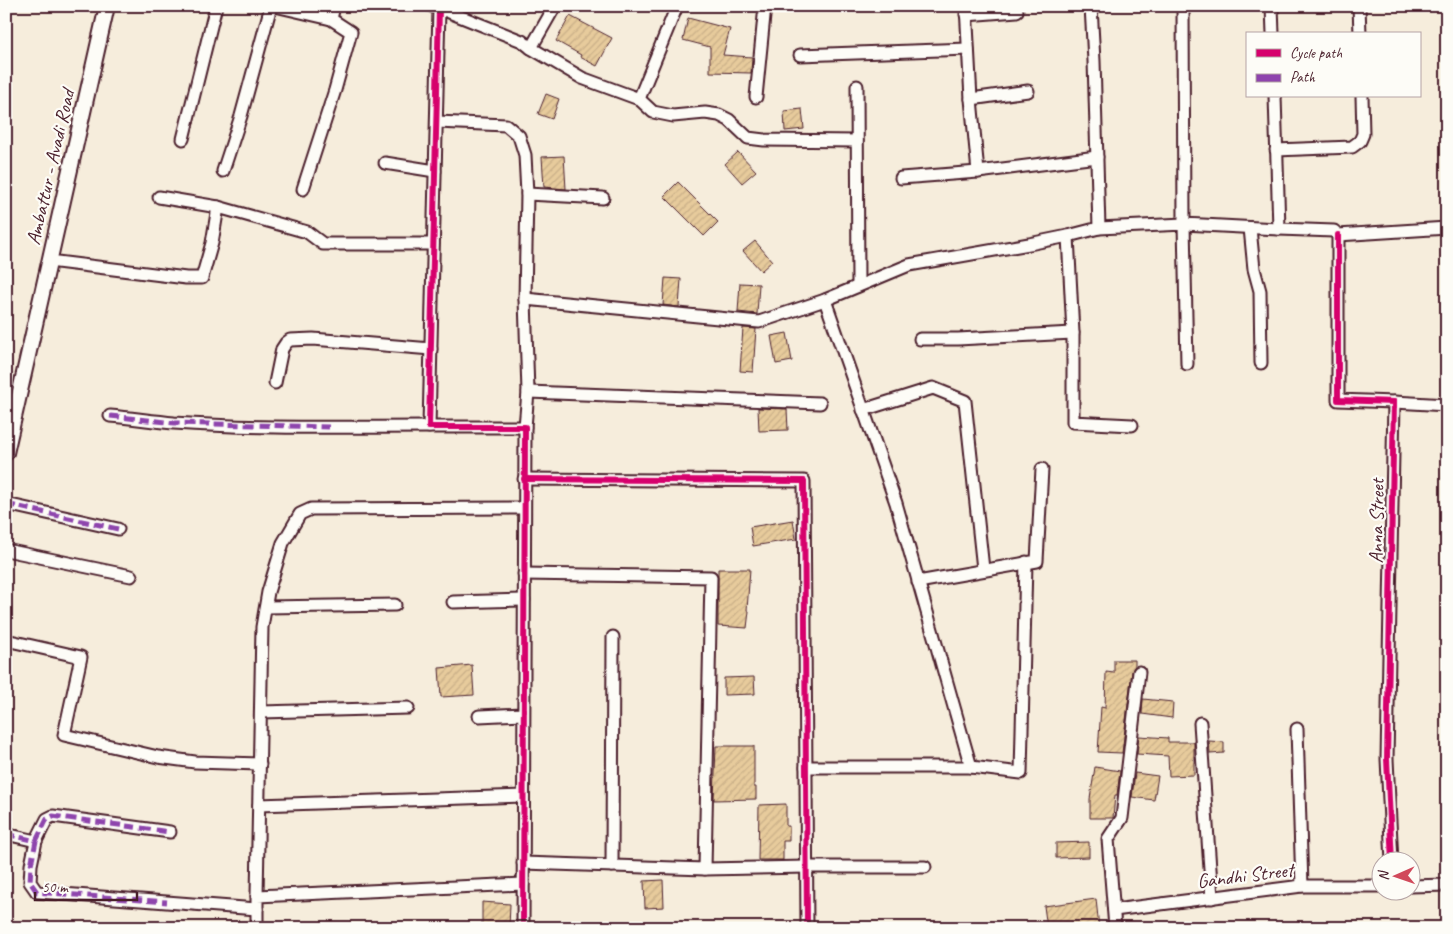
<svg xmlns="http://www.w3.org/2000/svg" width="1453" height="934" font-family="Caveat,sans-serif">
	<defs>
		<pattern id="building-hatch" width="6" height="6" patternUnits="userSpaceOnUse" patternTransform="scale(1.25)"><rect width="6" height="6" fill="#e7cb9c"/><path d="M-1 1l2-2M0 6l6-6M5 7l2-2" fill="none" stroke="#c8ae87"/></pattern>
	</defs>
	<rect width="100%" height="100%" fill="#f6eddc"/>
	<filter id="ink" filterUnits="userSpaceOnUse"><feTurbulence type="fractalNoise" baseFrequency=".02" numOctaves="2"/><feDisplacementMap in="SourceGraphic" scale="10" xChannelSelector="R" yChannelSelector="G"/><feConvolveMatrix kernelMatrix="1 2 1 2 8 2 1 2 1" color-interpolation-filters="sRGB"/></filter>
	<g filter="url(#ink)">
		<g fill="url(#building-hatch)" stroke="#4a1f2b">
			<path d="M 570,16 L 612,38 L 597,66 L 580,57 L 581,55 L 556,41 Z"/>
			<path d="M 688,18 L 730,29 L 723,55 L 752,57 L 751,73 L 710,72 L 710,47 L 683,40 Z"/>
			<path d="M 546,94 L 559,99 L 552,119 L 538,114 Z"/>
			<path d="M 802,109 L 804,129 L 785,131 L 784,111 Z"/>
			<path d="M 738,152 L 756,171 L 742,183 L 725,164 Z"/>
			<path d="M 564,156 L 566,189 L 544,187 L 542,157 Z"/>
			<path d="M 678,182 L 718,222 L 704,236 L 664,196 Z"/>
			<path d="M 755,241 L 772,261 L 761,271 L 743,251 Z"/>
			<path d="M 665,278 L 681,279 L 679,307 L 663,305 Z"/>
			<path d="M 740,283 L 759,284 L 757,314 L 738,312 Z"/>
			<path d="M 743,328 L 756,329 L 753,372 L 740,371 Z"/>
			<path d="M 787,333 L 792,361 L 776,364 L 771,336 Z"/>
			<path d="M 758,408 L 787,409 L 788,430 L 759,431 Z"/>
			<path d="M 793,520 L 796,539 L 753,546 L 750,527 Z"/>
			<path d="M 718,569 L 750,569 L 747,610 L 749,611 L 747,628 L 718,626 Z"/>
			<path d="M 1114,660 L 1135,660 L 1135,666 L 1132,671 L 1122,753 L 1098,752 L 1101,707 L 1105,708 L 1106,672 L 1114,673 Z"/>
			<path d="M 472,665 L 474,695 L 441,697 L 439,668 Z"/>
			<path d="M 754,677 L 755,694 L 724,695 L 724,678 Z"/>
			<path d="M 1143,699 L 1173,702 L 1172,718 L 1142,714 Z"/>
			<path d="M 1139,736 L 1168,738 L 1168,742 L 1194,742 L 1194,775 L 1169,776 L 1168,756 L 1137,754 Z"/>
			<path d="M 1209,741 L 1224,742 L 1224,753 L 1210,754 Z"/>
			<path d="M 716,746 L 754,746 L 754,787 L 756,787 L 756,799 L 714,800 Z"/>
			<path d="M 1095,767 L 1120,771 L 1117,795 L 1115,795 L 1113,818 L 1090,818 L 1090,799 Z"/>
			<path d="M 1135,773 L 1158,776 L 1154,800 L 1132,797 Z"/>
			<path d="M 786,804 L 786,826 L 789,826 L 789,841 L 783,841 L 783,860 L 758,860 L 759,805 Z"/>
			<path d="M 1089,842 L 1089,857 L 1056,858 L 1056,843 Z"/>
			<path d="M 663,880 L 664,907 L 645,908 L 644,881 Z"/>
			<path d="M 1096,899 L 1099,928 L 1047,928 L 1044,906 Z"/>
			<path d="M 482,902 L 510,904 L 509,928 L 482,928 Z"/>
		</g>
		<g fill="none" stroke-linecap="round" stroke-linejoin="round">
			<defs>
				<g id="minor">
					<path d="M 275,6 L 331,19 L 351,32 L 335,90 L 303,189"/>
					<path d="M 431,6 L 439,8 L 429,427 L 525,427 L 523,928"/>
					<path d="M 440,6 L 439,8 L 522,41 L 531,48 L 582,78 L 639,99 L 653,112 L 673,116 L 705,113 L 719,115 L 729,120 L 748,138 L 764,140 L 857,141"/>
					<path d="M 966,6 L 971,99 L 978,172"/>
					<path d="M 1091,6 L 1094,61 L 1099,228 L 1184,224 L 1187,364"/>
					<path d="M 1183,6 L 1184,224 L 1279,229"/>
					<path d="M 1272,6 L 1273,34"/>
					<path d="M 1359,6 L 1360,34"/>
					<path d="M 1445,6 L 1447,9"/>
					<path d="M 966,15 L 1017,11"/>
					<path d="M 331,19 L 334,6"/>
					<path d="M 531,48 L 555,6"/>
					<path d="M 800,55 L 968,49"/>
					<path d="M 857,86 L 858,286"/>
					<path d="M 1275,96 L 1279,229 L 1334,231 L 1338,235 L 1447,228"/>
					<path d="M 756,97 L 765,6"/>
					<path d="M 639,99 L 677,6"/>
					<path d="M 971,99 L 1028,91"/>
					<path d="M 437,122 L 506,125 L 519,136 L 525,155 L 527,194 L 525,299 L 528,392 L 525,427"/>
					<path d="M 183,139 L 216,6"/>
					<path d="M 1276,150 L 1352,147 L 1360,141 L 1363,134 L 1362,96"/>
					<path d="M 385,163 L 435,171"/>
					<path d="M 223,171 L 241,116 L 271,6"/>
					<path d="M 901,178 L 978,172 L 1097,157"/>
					<path d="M 527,194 L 603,198"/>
					<path d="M 159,197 L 218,207"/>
					<path d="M 1250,228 L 1254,269 L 1260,291 L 1261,363"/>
					<path d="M 1338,235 L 1338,400 L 1394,402 L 1387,759 L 1392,862"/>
					<path d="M 1068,236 L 1073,333 L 1073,422 L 1132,425"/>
					<path d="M 49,261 L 186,278 L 202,278 L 212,243 L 218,207 L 307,232 L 323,244 L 433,244"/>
					<path d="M 525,299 L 759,322 L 825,300 L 909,265 L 1029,244 L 1068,236 L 1099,228"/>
					<path d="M 920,339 L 958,339 L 1073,333"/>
					<path d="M 275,383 L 282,349 L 286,343 L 290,340 L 313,339 L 431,349"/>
					<path d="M 528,392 L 820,403"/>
					<path d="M 1394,402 L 1447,405"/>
					<path d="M 863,410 L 933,388 L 965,401 L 983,569"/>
					<path d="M 110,416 C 131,418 153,421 174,423 C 259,429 344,427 429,427"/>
					<path d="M 524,479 L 804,481 L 807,928"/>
					<path d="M 6,504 L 118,529"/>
					<path d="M 6,550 L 131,576"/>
					<path d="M 918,582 L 1037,561 L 1042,469"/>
					<path d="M 453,602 L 524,600"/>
					<path d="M 266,607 L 395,605"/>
					<path d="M 6,640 L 81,657 L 64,735 L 158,757 L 195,762 L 260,764"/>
					<path d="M 261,712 L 408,708"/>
					<path d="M 479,716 L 523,714"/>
					<path d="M 1200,723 L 1212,898"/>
					<path d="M 1297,729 L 1302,886"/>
					<path d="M 806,767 L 971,767 L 896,503 L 825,300"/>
					<path d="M 971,767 L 1021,773 L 1026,562"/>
					<path d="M 259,805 L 523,796"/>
					<path d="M 6,834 L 36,841 L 31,865 L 30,882 L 37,892 L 257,909"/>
					<path d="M 36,841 L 47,819 L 53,816 L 170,832"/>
					<path d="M 523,863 L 705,869 L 711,577 L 524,574"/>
					<path d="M 612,866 L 613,637"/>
					<path d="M 705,869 L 807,867 L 925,867"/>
					<path d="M 1410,886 L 1447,885"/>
					<path d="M 257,896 L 262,627 L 268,592 L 283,543 L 300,514 L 311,509 L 524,508"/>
					<path d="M 1114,910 L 1302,886 L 1380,886"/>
					<path d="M 257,928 L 257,896 L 523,884"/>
					<path d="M 1115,928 L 1108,839 L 1122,818 L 1139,672"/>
				</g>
				<path id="tertiary" d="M 6,453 L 107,6"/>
			</defs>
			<use href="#minor" stroke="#4a1f2b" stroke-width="15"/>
			<use href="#tertiary" stroke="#4a1f2b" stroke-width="18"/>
			<use href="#minor" stroke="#fdfcf7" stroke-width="11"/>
			<use href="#tertiary" stroke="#fdfcf7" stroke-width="14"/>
			<g stroke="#8e44ad" stroke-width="5" stroke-dasharray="10 5" stroke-linecap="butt">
				<path d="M 110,416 L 175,423 L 329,427"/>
				<path d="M 6,504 L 118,529"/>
				<path d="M 6,834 L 36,841 L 31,865 L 30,882 L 37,892 L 167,902"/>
				<path d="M 36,841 L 47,819 L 53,816 L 170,832"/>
			</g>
			<defs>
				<g id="cycleway">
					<path d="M 431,6 L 439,8 L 429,427 L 525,427 L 523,928"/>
					<path d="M 1338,235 L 1338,400 L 1394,402 L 1387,759 L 1392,862"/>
					<path d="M 524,479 L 804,481 L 807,928"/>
				</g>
			</defs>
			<use href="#cycleway" stroke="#fdfcf7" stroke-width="9"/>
			<use href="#cycleway" stroke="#d6006c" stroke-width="6"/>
		</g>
	</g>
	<g text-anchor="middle" stroke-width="4.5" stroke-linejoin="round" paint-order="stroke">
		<g font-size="20" fill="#4a1f2b" stroke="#fdfcf7">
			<text transform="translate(50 167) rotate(-77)" y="7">Ambattur - Avadi Road</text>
			<text transform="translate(1376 521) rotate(-89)" y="7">Anna Street</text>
			<text transform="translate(1245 875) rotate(-7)" y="7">Gandhi Street</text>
		</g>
	</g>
	<rect width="1453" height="934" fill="none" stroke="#fdfcf7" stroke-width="25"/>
	<rect x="12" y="12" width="1428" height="909" fill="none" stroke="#4a1f2b" stroke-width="2" filter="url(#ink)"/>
	<rect x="1246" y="32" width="175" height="65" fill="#fdfcf7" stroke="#b5a4a5"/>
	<rect x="1256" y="49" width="25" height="8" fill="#d6006c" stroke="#b5a4a5"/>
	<text x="1290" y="58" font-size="15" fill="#4a1f2b">Cycle path</text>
	<rect x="1256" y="74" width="25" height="8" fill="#8e44ad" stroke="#b5a4a5"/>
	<text x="1290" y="82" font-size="15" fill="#4a1f2b">Path</text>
	<g transform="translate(1396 876) rotate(268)"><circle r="24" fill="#fdfcf7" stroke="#b5a4a5"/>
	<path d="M0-4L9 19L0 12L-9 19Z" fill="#d1495b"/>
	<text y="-8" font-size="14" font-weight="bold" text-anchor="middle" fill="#4a1f2b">N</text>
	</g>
	<path d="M35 892v8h102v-8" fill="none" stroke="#4a1f2b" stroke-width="2.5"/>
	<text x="42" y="892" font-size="15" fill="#4a1f2b" stroke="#fdfcf7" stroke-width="4" paint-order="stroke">50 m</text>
</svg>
